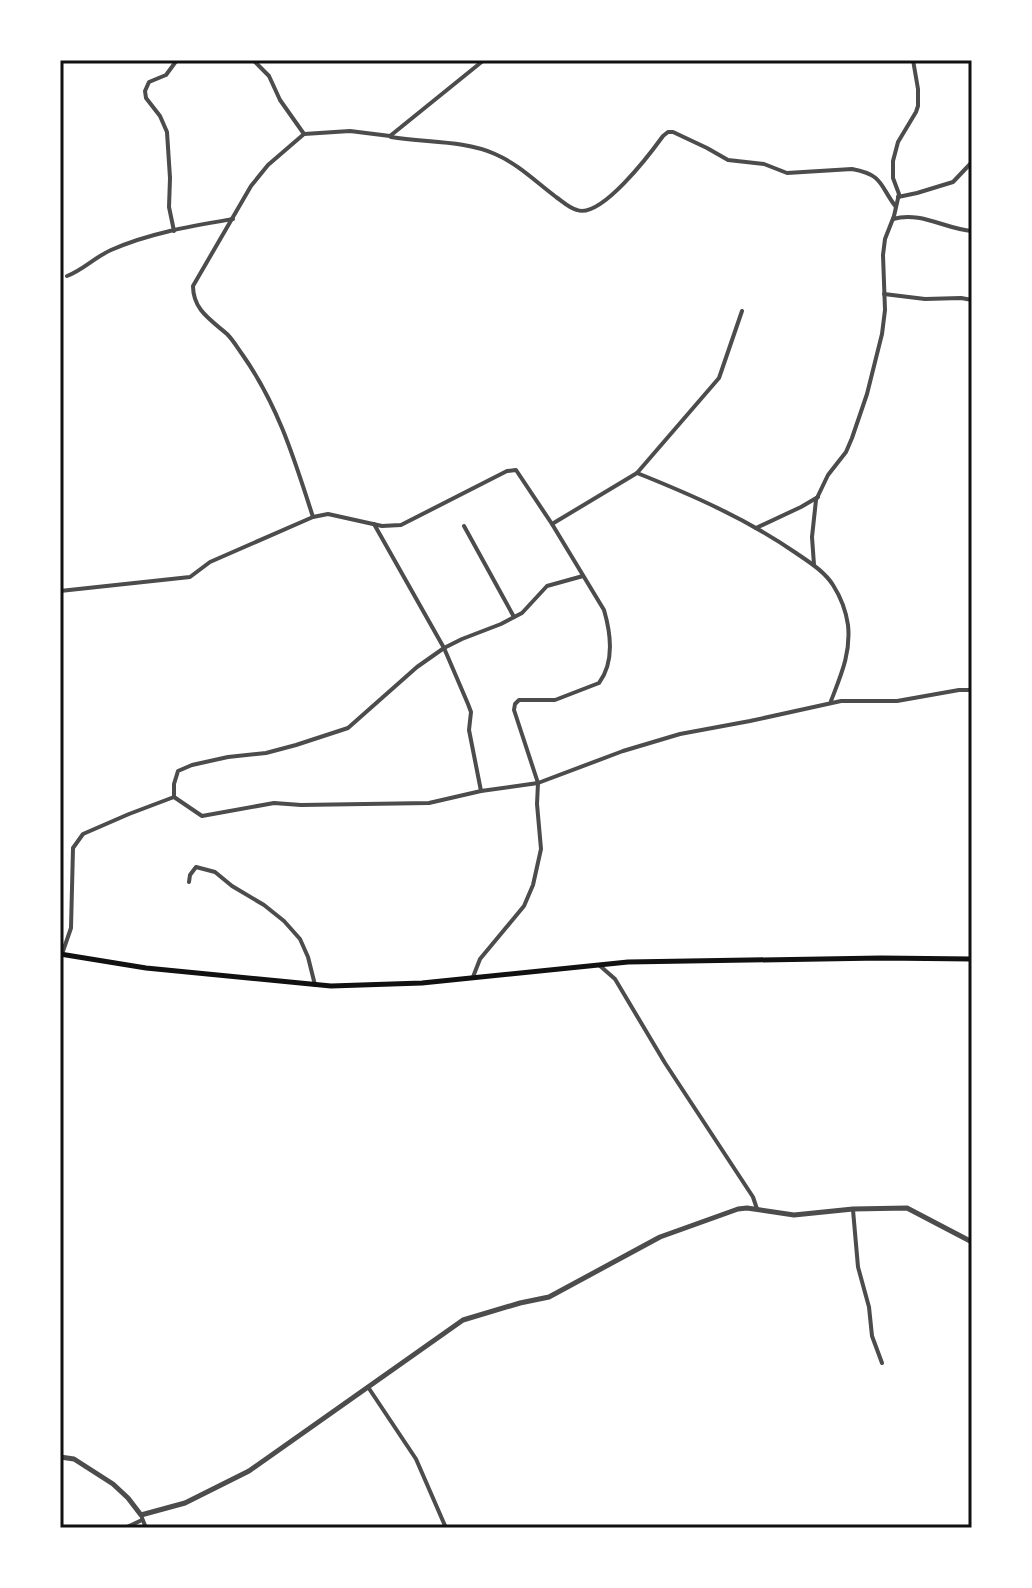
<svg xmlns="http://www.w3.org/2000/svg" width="1032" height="1588" font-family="'Sofia Sans Condensed',sans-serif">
	<rect width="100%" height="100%" fill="#fff"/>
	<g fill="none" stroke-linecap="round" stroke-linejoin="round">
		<g stroke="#4c4c4c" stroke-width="4">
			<path d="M 253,60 L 269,76 L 280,100 L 304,134"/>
			<path d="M 391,137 C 425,143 463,140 495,154 C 518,164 536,182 556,197 C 562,201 569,208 577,210 C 601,219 650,154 663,136 L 668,132 L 673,132 L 707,148 L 728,160 L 764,164 L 787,173 L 852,169 C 884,175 879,185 896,207"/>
			<path d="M 898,197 L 917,193 L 953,182 L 972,162"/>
			<path d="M 893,219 C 921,211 945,229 972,231"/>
			<path d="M 174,231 L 169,207 L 170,178 L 167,132 L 160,116 L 146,98 L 145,91 L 149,82 L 166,75 L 177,60"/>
			<path d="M 67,276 C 83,270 95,257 111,250 C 149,233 192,226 233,219"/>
			<path d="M 884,294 L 925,299 L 961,298 L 972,300"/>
			<path d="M 637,473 C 692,495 747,519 796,553 C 809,562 824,571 833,585 C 840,596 846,611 848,625 C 851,653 841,675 831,701"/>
			<path d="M 313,517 C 294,458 278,405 242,354 C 237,347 233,340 227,334 C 211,320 193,310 193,286 L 251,186 L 268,165 L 304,134 L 350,131 L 390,136 L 484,60"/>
			<path d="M 374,524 L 444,648 L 468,704 L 471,712 L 469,730 L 481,791"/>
			<path d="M 552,524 L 637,473 L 719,378 L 742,311"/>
			<path d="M 464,526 L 514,617"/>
			<path d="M 756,528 L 801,507 L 818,497"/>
			<path d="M 814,565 L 812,537 L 816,500 L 828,475 L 846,452 L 852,438 L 867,394 L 882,334 L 885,310 L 883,255 L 885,239 L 894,216 L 899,194 L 893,178 L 893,161 L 898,142 L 916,112 L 918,106 L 918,89 L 913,60"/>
			<path d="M 60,591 L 190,577 L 210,562 L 313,517 L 328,514 L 382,526 L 401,525 L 507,471 L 516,470 L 552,524 L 604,610 C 611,634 615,662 599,683 L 555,700 L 519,700 L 515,704 L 514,710 L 538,783 L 537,804 L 541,849 L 533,885 L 524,906 L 480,959 L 473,977"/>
			<path d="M 174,797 L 202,816 L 274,803 L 301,805 L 429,803 L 481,791 L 538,783 L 623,751 L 680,734 L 750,721 L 841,701 L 897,701 L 959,690 L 972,690"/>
			<path d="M 174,797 L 174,784 L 178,771 L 192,765 L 228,757 L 266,753 L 296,745 L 348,728 L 417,667 L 444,648 L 462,639 L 501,624 L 522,613 L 547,586 L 583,576"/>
			<path d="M 189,882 L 190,875 L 196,867 L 215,872 L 232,886 L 264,905 L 284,921 L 300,939 L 308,957 L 315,985"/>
			<path d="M 62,954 L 71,928 L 73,848 L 83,834 L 129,814 L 174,797"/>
			<path d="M 599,965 L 615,979 L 665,1063 L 753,1197 L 757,1209"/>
			<path d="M 853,1210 L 858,1267 L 869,1307 L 872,1336 L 882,1363"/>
			<path d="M 368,1387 L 416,1459 L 446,1528"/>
			<path d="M 142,1518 L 146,1528"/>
			<path d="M 125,1528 L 142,1520"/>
		</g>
		<path stroke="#4c4c4c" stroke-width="5" d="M 60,1457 L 74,1459 L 113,1484 L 128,1498 L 141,1515 L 185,1503 L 249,1471 L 463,1320 L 520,1303 L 549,1297 L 660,1237 L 738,1209 L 747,1208 L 794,1215 L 853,1209 L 907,1208 L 972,1242"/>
		<path stroke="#111" stroke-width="5" d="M 60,954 L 146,968 L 331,986 L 422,983 L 628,962 L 881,958 L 972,959"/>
		<path stroke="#707070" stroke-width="2" d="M 60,437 L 62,435"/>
	</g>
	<rect width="1032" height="1588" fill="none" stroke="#ffffff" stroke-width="124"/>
	<rect x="62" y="62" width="908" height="1464" fill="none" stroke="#111" stroke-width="3"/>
</svg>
